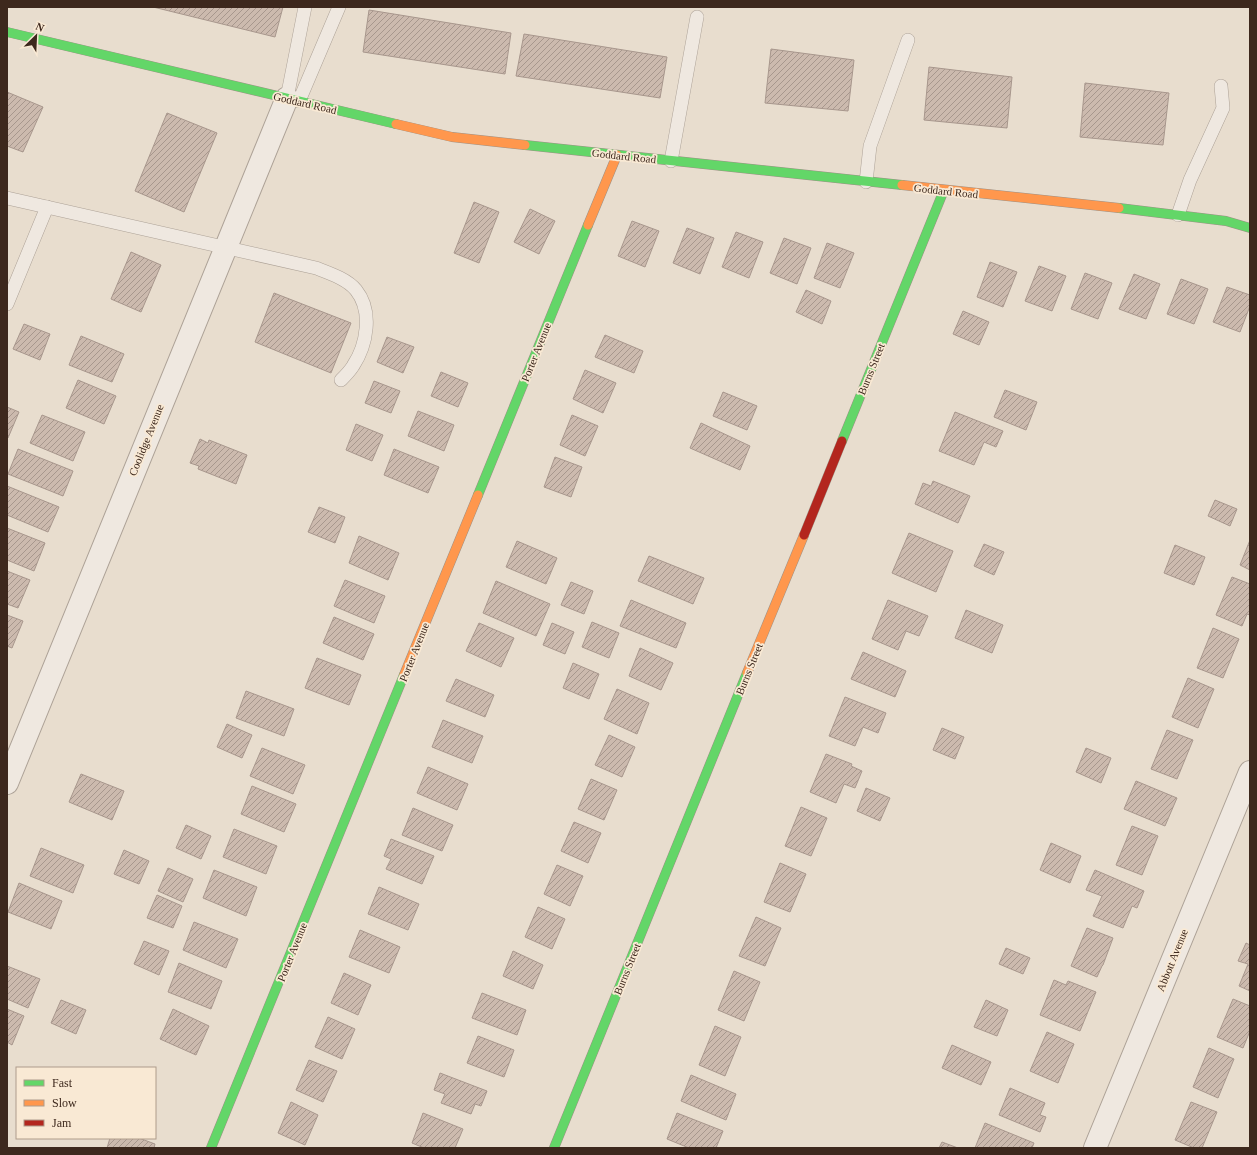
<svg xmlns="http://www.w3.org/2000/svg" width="1257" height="1155" font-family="Georgia,serif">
	<defs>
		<pattern id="building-hatch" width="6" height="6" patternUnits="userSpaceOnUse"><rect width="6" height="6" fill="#ccbaae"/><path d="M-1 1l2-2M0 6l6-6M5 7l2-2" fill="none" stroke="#a7978d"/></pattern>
	</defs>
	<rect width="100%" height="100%" fill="#e8ddce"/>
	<g fill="url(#building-hatch)" stroke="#a8978d">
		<path d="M 153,7 L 283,7 L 275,37 Z"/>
		<path d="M 369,10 L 511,33 L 505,74 L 363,52 Z"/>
		<path d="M 524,34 L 667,57 L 660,98 L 516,76 Z"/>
		<path d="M 771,49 L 854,60 L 848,111 L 765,103 Z"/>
		<path d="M 929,67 L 1012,77 L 1007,128 L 924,120 Z"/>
		<path d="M 1085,83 L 1169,93 L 1163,145 L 1080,137 Z"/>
		<path d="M 7,92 L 43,107 L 23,152 L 7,146 Z"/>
		<path d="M 167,113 L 217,133 L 184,212 L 135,191 Z"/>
		<path d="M 474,202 L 499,212 L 479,263 L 454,253 Z"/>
		<path d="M 530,209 L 555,221 L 539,254 L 514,242 Z"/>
		<path d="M 632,221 L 659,231 L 645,267 L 618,256 Z"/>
		<path d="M 687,228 L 714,238 L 700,274 L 673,263 Z"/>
		<path d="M 736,232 L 763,242 L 749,278 L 722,267 Z"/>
		<path d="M 784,238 L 811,248 L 797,284 L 770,273 Z"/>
		<path d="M 827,243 L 854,253 L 840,288 L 814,278 Z"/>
		<path d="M 131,252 L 161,265 L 141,312 L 111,299 Z"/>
		<path d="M 990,262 L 1017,272 L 1003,307 L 977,297 Z"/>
		<path d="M 1039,266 L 1066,276 L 1052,311 L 1025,301 Z"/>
		<path d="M 1085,273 L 1112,283 L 1098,319 L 1071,309 Z"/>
		<path d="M 1134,274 L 1160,284 L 1146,319 L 1119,309 Z"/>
		<path d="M 1181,279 L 1208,289 L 1194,324 L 1167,314 Z"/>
		<path d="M 1227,287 L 1250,295 L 1250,306 L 1240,332 L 1213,322 Z"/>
		<path d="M 806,290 L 831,301 L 822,324 L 796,312 Z"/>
		<path d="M 274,293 L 351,323 L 331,373 L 255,342 Z"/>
		<path d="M 963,311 L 989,322 L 979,345 L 953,334 Z"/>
		<path d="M 24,324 L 50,334 L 40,360 L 13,349 Z"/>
		<path d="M 605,335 L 643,351 L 634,373 L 595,357 Z"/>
		<path d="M 81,336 L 124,354 L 112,382 L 69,365 Z"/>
		<path d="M 387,337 L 414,347 L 403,373 L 377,362 Z"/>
		<path d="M 585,370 L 616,383 L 603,413 L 573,399 Z"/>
		<path d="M 441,372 L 468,383 L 458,407 L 431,396 Z"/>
		<path d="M 78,380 L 116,396 L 104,424 L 66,408 Z"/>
		<path d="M 374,381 L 400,391 L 391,413 L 365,403 Z"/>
		<path d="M 1005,390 L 1037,402 L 1026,430 L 994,417 Z"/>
		<path d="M 723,392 L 757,406 L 747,430 L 713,416 Z"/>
		<path d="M 7,407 L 19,412 L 8,438 L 7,437 Z"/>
		<path d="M 418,411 L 454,425 L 444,451 L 408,436 Z"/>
		<path d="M 955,412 L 1003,431 L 996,447 L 984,442 L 974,465 L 939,451 Z"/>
		<path d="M 42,415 L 85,432 L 73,461 L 30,443 Z"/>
		<path d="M 572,415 L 598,426 L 585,456 L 560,445 Z"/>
		<path d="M 701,423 L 750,446 L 740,470 L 690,448 Z"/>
		<path d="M 356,424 L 383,435 L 372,461 L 346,450 Z"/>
		<path d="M 200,439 L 208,443 L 209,440 L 247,455 L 236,484 L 198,469 L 199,466 L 190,463 Z"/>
		<path d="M 18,449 L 73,471 L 63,496 L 8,474 Z"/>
		<path d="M 394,449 L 439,467 L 428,493 L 384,475 Z"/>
		<path d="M 555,457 L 582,467 L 571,497 L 544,487 Z"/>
		<path d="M 933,481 L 970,496 L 958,523 L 915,504 L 923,483 L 931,486 Z"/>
		<path d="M 7,486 L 59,507 L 48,532 L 7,515 Z"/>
		<path d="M 1215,500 L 1237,509 L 1230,526 L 1208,516 Z"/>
		<path d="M 319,507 L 345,517 L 335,543 L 308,532 Z"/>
		<path d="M 7,528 L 45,543 L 34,571 L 7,560 Z"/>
		<path d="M 909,533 L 953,551 L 936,592 L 892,573 Z"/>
		<path d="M 359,536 L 399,553 L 388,580 L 349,563 Z"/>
		<path d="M 1250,540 L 1250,570 L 1240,565 Z"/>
		<path d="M 517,541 L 557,558 L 546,584 L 506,567 Z"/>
		<path d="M 984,544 L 1004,552 L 994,575 L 974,566 Z"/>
		<path d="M 1175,545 L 1205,557 L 1194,585 L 1164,573 Z"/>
		<path d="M 649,556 L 704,578 L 693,604 L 638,581 Z"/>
		<path d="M 7,571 L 30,580 L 18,608 L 7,604 Z"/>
		<path d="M 1232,577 L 1250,584 L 1250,615 L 1247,614 L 1242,626 L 1216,615 Z"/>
		<path d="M 345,580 L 385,596 L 374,623 L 334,606 Z"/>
		<path d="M 496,581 L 550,604 L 536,636 L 483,613 Z"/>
		<path d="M 571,582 L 593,591 L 584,614 L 561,605 Z"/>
		<path d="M 631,600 L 686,623 L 676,648 L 620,626 Z"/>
		<path d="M 888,600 L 928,616 L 919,636 L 906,631 L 898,650 L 872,639 Z"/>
		<path d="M 966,610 L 1003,625 L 992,653 L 955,638 Z"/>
		<path d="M 7,615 L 23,621 L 12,648 L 7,646 Z"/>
		<path d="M 334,617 L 374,634 L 363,660 L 323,643 Z"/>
		<path d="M 592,622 L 619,633 L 609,658 L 582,647 Z"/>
		<path d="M 479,623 L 514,638 L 501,667 L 466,651 Z"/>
		<path d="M 552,623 L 574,632 L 565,654 L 543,645 Z"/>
		<path d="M 1213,628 L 1239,639 L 1223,678 L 1197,668 Z"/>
		<path d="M 640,648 L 673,663 L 661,690 L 629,676 Z"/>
		<path d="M 863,652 L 906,671 L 895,697 L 851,679 Z"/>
		<path d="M 317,658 L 361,675 L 349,705 L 305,688 Z"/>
		<path d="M 573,663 L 599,674 L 589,699 L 563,688 Z"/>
		<path d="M 1188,678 L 1214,689 L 1198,728 L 1172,717 Z"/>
		<path d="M 456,679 L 494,695 L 485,717 L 446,701 Z"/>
		<path d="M 617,689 L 649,703 L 637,734 L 604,719 Z"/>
		<path d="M 246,691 L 294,709 L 284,736 L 236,718 Z"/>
		<path d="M 845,697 L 886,713 L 878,733 L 863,727 L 855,746 L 829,736 Z"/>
		<path d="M 443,720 L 483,736 L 472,763 L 432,747 Z"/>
		<path d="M 227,724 L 252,735 L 242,758 L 217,747 Z"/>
		<path d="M 942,728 L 964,737 L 955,759 L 933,750 Z"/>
		<path d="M 1167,730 L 1193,740 L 1177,779 L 1151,769 Z"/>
		<path d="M 609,735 L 635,747 L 622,777 L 595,765 Z"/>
		<path d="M 262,748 L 305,765 L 293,794 L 250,776 Z"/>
		<path d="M 1086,748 L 1111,758 L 1101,783 L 1076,772 Z"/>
		<path d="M 826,754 L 852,764 L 851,766 L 862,771 L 855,788 L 844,784 L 836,803 L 810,792 Z"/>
		<path d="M 428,767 L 468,784 L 457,810 L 417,793 Z"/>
		<path d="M 81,774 L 124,791 L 112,820 L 69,802 Z"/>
		<path d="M 591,779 L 617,790 L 604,820 L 578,809 Z"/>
		<path d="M 1136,781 L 1177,798 L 1165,826 L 1124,809 Z"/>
		<path d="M 252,786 L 296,804 L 284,832 L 241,814 Z"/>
		<path d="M 866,788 L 890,798 L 880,821 L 857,811 Z"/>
		<path d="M 801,807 L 827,818 L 811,856 L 785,846 Z"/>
		<path d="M 413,808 L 453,825 L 442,851 L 402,835 Z"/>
		<path d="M 574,822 L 601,833 L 588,863 L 561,851 Z"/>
		<path d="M 186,825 L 211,836 L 201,859 L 176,848 Z"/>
		<path d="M 1132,826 L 1158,836 L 1142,875 L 1116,865 Z"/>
		<path d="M 234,829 L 277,846 L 266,874 L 223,857 Z"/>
		<path d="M 391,839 L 434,856 L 422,884 L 386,869 L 391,859 L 384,856 Z"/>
		<path d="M 1051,843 L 1081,856 L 1070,883 L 1040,870 Z"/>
		<path d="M 41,848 L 84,865 L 73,893 L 30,876 Z"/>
		<path d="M 124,850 L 149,861 L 139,884 L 114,874 Z"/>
		<path d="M 780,863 L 806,874 L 790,912 L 764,902 Z"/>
		<path d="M 557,865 L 583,876 L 570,906 L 544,894 Z"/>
		<path d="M 168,868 L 193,879 L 183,902 L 158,891 Z"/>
		<path d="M 214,870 L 257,887 L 246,916 L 203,898 Z"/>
		<path d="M 1095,870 L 1144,891 L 1137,908 L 1132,906 L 1123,928 L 1093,916 L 1102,896 L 1086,890 Z"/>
		<path d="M 19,883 L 62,901 L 51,929 L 8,912 Z"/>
		<path d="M 379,887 L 419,904 L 408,930 L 368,914 Z"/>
		<path d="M 157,895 L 182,906 L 173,928 L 147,918 Z"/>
		<path d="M 538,907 L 565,919 L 552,949 L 525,937 Z"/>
		<path d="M 756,917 L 781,928 L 765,966 L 739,956 Z"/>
		<path d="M 194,922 L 238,939 L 226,968 L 183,950 Z"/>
		<path d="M 1087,928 L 1113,938 L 1103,965 L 1102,966 L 1097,977 L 1071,966 Z"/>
		<path d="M 360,930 L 400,947 L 389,973 L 349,957 Z"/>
		<path d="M 144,941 L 169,951 L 159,975 L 134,964 Z"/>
		<path d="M 1246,943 L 1250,945 L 1250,991 L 1239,986 L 1248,964 L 1238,961 Z"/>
		<path d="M 1006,948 L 1030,958 L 1023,974 L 999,964 Z"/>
		<path d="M 513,951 L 543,965 L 533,989 L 503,976 Z"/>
		<path d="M 179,963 L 222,981 L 211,1009 L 168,992 Z"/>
		<path d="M 7,966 L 40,979 L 28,1008 L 7,999 Z"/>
		<path d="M 734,971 L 760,982 L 744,1021 L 718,1010 Z"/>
		<path d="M 344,973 L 371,985 L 358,1015 L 331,1003 Z"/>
		<path d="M 1054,980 L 1066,985 L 1068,981 L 1096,992 L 1080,1031 L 1040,1015 Z"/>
		<path d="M 482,993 L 526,1010 L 517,1035 L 472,1018 Z"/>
		<path d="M 1233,999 L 1250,1006 L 1250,1031 L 1243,1048 L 1217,1037 Z"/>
		<path d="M 61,1000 L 86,1010 L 76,1034 L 51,1023 Z"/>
		<path d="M 986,1000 L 1008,1010 L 997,1036 L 974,1027 Z"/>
		<path d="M 7,1009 L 24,1016 L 12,1045 L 7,1042 Z"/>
		<path d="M 173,1009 L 209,1026 L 196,1055 L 160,1039 Z"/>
		<path d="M 328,1017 L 355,1029 L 342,1059 L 315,1047 Z"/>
		<path d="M 715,1026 L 741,1037 L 725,1076 L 699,1065 Z"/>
		<path d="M 1047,1032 L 1074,1044 L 1058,1083 L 1030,1071 Z"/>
		<path d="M 478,1036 L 514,1050 L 504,1077 L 467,1063 Z"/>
		<path d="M 952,1045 L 991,1062 L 981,1085 L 942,1068 Z"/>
		<path d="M 1209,1048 L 1234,1059 L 1218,1098 L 1193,1087 Z"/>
		<path d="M 309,1060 L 337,1071 L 323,1102 L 296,1090 Z"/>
		<path d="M 440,1073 L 487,1091 L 481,1106 L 475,1104 L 471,1114 L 441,1103 L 445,1094 L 434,1090 Z"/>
		<path d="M 691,1075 L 736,1094 L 726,1120 L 681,1101 Z"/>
		<path d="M 1010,1088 L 1045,1103 L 1040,1115 L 1046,1117 L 1040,1132 L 999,1115 Z"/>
		<path d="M 291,1102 L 318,1115 L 305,1145 L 278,1133 Z"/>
		<path d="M 1191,1102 L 1217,1112 L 1202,1148 L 1194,1148 L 1175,1140 Z"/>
		<path d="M 423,1113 L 463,1129 L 455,1148 L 424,1148 L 412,1143 Z"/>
		<path d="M 677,1113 L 723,1131 L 716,1148 L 689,1148 L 667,1139 Z"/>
		<path d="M 985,1123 L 1034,1143 L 1032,1148 L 975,1148 Z"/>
		<path d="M 110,1138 L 139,1138 L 155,1144 L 154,1148 L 107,1148 Z"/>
		<path d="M 942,1142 L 958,1148 L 939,1148 Z"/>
	</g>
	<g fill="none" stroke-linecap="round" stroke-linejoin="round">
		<defs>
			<g id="lane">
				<path d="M 287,98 L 305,7"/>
				<path d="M 299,101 L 339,7"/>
				<path d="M 671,161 L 697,17"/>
				<path d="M 866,182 L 870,146 L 908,40"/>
				<path d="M 7,198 L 316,268 C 329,273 347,279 356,290 C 373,311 367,345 353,366 C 350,371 345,376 341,380"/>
				<path d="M 1178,215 L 1190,180 L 1223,108 L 1221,86"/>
				<path d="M 7,304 L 47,207"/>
			</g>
			<g id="street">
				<path d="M 7,783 L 287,98"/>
				<path d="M 1095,1148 L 1250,772"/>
			</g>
			<g id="fast">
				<path d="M 7,32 L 396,124"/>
				<path d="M 525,145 L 902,185"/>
				<path d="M 1119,208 L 1226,221 L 1250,228"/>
				<path d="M 842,441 L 944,190"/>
				<path d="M 478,495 L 588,225"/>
				<path d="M 211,1148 L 404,675"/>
				<path d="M 554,1148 L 747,673"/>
			</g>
			<g id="slow">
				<path d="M 396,124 L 452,137 L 525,145"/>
				<path d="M 902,185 L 1119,208"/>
				<path d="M 588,225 L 617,155"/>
				<path d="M 747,673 L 804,535"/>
				<path d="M 404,675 L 478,495"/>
			</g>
			<path id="jam" d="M 804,535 L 842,441"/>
		</defs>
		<use href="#lane" stroke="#ada297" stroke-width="14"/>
		<use href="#street" stroke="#ada297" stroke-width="24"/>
		<use href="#fast" stroke="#9d9186" stroke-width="10"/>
		<use href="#slow" stroke="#9d9186" stroke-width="10"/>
		<use href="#jam" stroke="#9d9186" stroke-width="10"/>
		<use href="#lane" stroke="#efe8e0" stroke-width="13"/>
		<use href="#street" stroke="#efe8e0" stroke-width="22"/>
		<use href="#fast" stroke="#63d668" stroke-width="9"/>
		<use href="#slow" stroke="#ff974d" stroke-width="9"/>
		<use href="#jam" stroke="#b3261e" stroke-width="9"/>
	</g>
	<g text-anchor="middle" stroke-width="3.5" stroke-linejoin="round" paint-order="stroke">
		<g font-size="11" fill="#3d281d" stroke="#f9e9d4">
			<text transform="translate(305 103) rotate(13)" y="4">Goddard Road</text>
			<text transform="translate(624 156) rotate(6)" y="4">Goddard Road</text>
			<text transform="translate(946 191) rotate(6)" y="4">Goddard Road</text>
			<text transform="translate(536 352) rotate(-68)" y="4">Porter Avenue</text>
			<text transform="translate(871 369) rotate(-68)" y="4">Burns Street</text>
			<text transform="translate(146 440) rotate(-68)" y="4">Coolidge Avenue</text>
			<text transform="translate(414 652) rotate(-68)" y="4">Porter Avenue</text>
			<text transform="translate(749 669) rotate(-68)" y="4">Burns Street</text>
			<text transform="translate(292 952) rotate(-68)" y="4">Porter Avenue</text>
			<text transform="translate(1172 960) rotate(-68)" y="4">Abbott Avenue</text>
			<text transform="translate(627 969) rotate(-68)" y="4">Burns Street</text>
		</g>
	</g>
	<rect width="1257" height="1155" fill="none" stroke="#3d281d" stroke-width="16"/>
	<rect x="16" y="1067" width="140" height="72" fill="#f9e9d4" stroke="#ae9c8b"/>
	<rect x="24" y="1080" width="20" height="6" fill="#63d668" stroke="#ae9c8b"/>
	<text x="52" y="1087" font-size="12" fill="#3d281d">Fast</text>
	<rect x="24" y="1100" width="20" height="6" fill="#ff974d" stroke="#ae9c8b"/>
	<text x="52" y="1107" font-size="12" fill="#3d281d">Slow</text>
	<rect x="24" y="1120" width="20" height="6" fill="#b3261e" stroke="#ae9c8b"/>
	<text x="52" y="1127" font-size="12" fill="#3d281d">Jam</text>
	<g transform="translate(36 36) rotate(24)" stroke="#f9e9d4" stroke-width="3" paint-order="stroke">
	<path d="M0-3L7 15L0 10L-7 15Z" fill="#3d281d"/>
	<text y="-6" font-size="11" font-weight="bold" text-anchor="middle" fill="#3d281d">N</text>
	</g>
</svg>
